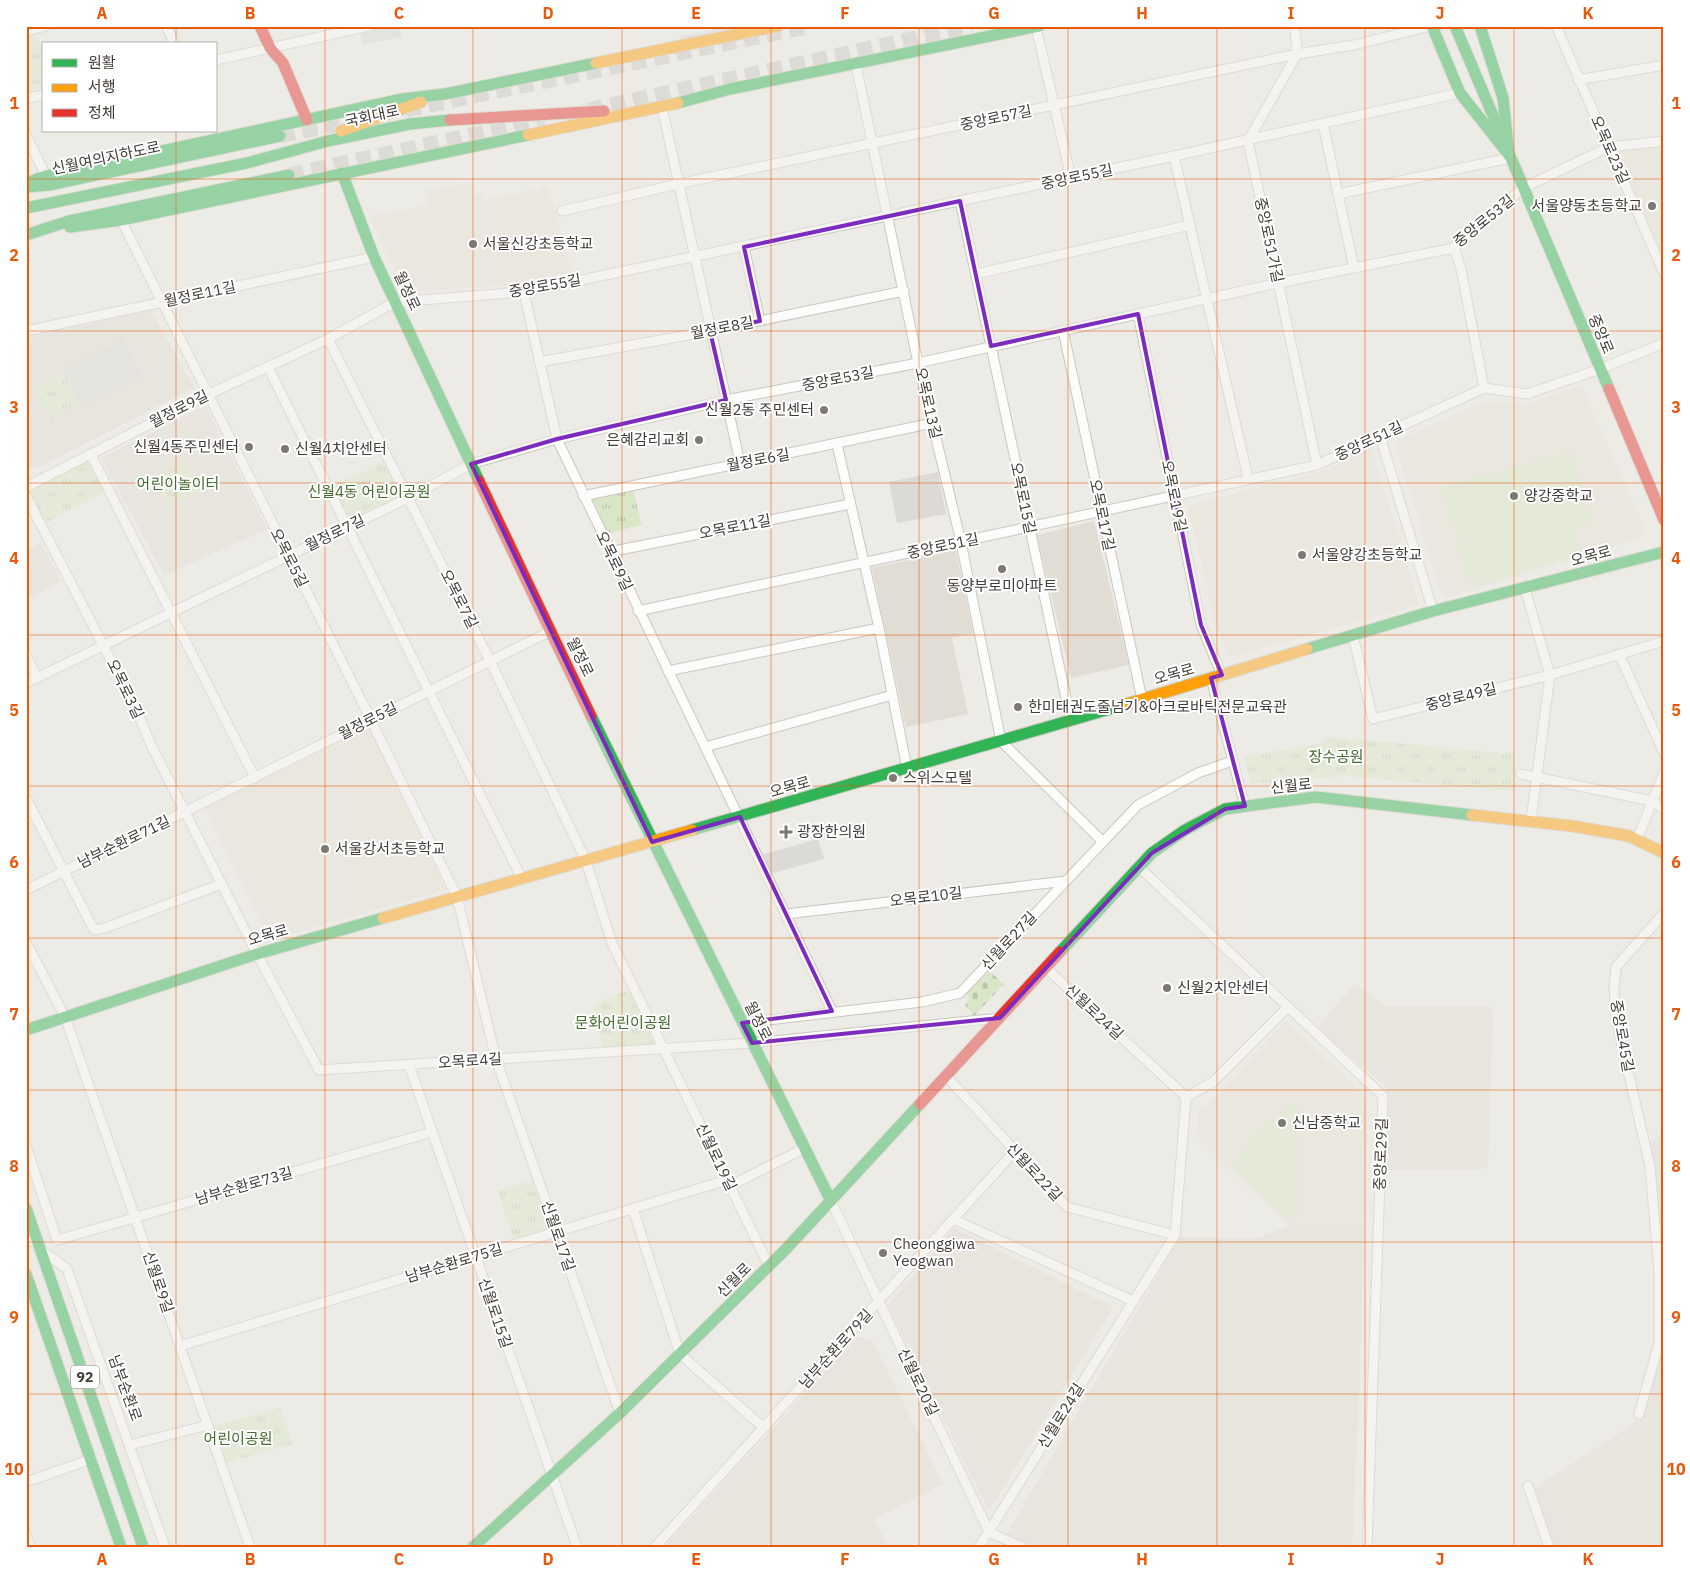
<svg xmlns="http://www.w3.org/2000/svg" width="1690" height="1573" font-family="'IBM Plex Sans','Noto Sans KR',sans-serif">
	<defs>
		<pattern id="cemetery-stones" width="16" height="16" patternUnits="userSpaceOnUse" patternTransform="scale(1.25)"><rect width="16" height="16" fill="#d9e6c8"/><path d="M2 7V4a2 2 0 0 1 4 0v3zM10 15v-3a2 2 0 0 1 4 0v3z" fill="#bbc6ac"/></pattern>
		<pattern id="park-tufts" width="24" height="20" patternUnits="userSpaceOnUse" patternTransform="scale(1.25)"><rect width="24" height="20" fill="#d9e6c8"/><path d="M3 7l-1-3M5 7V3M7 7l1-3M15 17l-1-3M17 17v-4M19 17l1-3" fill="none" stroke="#bbc6ac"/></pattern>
	</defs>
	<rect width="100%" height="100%" fill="#edebe6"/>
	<g fill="#e1ddd4">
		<path d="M 151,310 L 194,388 L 41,466 L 31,468 L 27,465 L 26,338 Z"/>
		<path d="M 205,406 L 267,529 L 164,575 L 101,458 Z"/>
		<path d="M 1094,521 L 1129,665 L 1071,678 L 1037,535 Z"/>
		<path d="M 41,543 L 61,582 L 26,600 L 26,550 Z"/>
		<path d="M 956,550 L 973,633 L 952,638 L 968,714 L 906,727 L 872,568 Z"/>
		<path d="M 1354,985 L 1388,1007 L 1490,1007 L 1493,1011 L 1488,1167 L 1484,1169 L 1388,1170 L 1385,1167 L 1387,1088 L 1320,1030 L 1321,1022 Z"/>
		<path d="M 1664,1130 L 1664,1547 L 1554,1547 L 1534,1489 L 1643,1417 L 1663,1343 L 1664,1310 L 1648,1147 Z"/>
		<path d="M 1288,1226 L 1364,1226 L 1360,1375 L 1352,1547 L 1033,1547 L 1006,1535 L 1180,1237 L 1259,1238 Z"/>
		<path d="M 954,1228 L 1113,1307 L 989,1511 L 888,1305 Z"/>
		<path d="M 857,1337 L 872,1340 L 943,1484 L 874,1519 L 888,1547 L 664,1547 Z"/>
	</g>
	<g fill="#e7e3d6">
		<path d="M 1664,146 L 1664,261 L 1617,152 Z"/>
		<path d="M 471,182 L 475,194 L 482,193 L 485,200 L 548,186 L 572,272 L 541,279 L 533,284 L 404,292 L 369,216 L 428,205 L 426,191 Z"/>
		<path d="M 1581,385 L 1644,526 L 1638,539 L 1443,599 L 1394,442 L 1484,401 L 1526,404 Z"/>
		<path d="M 1371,446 L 1419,605 L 1229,657 L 1216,626 L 1188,505 L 1326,470 Z"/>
		<path d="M 370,727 L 446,890 L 269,940 L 203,807 Z"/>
		<path d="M 1286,1021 L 1368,1099 L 1364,1226 L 1288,1226 L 1197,1137 L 1198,1110 L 1223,1090 Z"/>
	</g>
	<path fill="url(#cemetery-stones)" d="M 989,971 L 1004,984 L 974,1016 L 965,1005 L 969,1000 L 966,993 Z"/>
	<g fill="url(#park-tufts)">
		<path d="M 37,35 L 44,56 L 44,87 L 26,91 L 26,38 Z"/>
		<path d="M 63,373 L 80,404 L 50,420 L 34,388 Z"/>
		<path d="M 91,455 L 109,491 L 41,525 L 26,496 L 26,487 Z"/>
		<path d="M 388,460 L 406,497 L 349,525 L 331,487 Z"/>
		<path d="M 188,461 L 202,491 L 168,507 L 153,478 Z"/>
		<path d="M 632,486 L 642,525 L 608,533 L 590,495 Z"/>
		<path d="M 1331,737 L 1514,754 L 1514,791 L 1346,776 L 1251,784 L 1244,756 L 1319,744 Z"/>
		<path d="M 631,988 L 657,1036 L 653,1046 L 603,1050 L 593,1005 Z"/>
		<path d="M 537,1179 L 554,1231 L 515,1244 L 498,1191 Z"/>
		<path d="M 280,1408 L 293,1444 L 221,1464 L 210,1427 Z"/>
	</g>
	<g fill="#d9e6c8">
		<path d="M 1570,451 L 1591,522 L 1573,528 L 1581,555 L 1471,587 L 1442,487 Z"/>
		<path d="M 1292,1101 L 1299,1106 L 1298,1220 L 1290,1220 L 1233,1164 L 1273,1115 L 1277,1118 Z"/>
	</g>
	<g fill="#dcdad6">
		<path d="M 383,26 L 400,26 L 402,37 L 363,45 L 360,30 Z"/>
		<path d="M 728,26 L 746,26 L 681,41 L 680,37 Z"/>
		<path d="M 122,336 L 142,377 L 81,407 L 62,369 L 115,344 L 113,341 Z"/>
		<path d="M 938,472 L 946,514 L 897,523 L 889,482 Z"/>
		<path d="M 818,839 L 824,859 L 770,874 L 761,855 Z"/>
	</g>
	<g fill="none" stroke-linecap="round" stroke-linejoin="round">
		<g stroke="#cbc8c2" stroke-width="15" stroke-dasharray="15 8" stroke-linecap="butt">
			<path d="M 406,110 L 811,26"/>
			<path d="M 588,110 L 971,26"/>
			<path d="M 280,136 L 366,118"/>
			<path d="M 289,175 L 544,119"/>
		</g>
		<defs>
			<g id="street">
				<path d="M 166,26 L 175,44"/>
				<path d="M 1295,26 L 1297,54 L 1248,141 L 1317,465"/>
				<path d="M 1556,26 L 1664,273"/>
				<path d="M 1036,27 L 1071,178"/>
				<path d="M 26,31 L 46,26"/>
				<path d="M 216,60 L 369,26"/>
				<path d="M 856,65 L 918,363 L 961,542 L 1001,741 L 1103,842"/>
				<path d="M 1578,80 L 1664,65"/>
				<path d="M 26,98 L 44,95"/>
				<path d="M 662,107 L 740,463"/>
				<path d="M 1323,124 L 1354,268"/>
				<path d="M 26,135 L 46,176"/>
				<path d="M 1174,156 L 1248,478"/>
				<path d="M 1338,194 L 1510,158"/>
				<path d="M 960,201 L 1071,721"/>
				<path d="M 562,211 L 678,184 L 1297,54 L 1354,45 L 1430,26"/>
				<path d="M 121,220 L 371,720 L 457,897 L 496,1059 L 620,1413"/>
				<path d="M 744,247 L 760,321"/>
				<path d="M 1454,248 L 1461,269 L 1484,388"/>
				<path d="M 976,274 L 1190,225"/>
				<path d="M 524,292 L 557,439 L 832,1011"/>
				<path d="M 1138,314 L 1201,625 L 1222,675"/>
				<path d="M 1063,330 L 1142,699"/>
				<path d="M 26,331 L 374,257"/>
				<path d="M 328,339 L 490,661 L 586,861 L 612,943 L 769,1266"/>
				<path d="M 539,362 L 710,331 L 904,291"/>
				<path d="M 268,367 L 522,879"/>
				<path d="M 1380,436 L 1433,611"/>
				<path d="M 837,444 L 879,628 L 907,768"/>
				<path d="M 91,455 L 255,778"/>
				<path d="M 26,487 L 207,395 L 328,339 L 395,302 L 524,292 L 1174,156 L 1460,93"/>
				<path d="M 26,496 L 135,707 L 151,745 L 257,954 L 319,1070 L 752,1043 L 1000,1018"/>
				<path d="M 583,496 L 933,423"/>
				<path d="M 619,550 L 850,504"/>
				<path d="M 1525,589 L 1550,675 L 1531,821"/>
				<path d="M 638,611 L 1317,465 L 1484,388 L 1527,394 L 1600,369 L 1664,343"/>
				<path d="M 1353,636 L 1373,719 L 1550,675 L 1664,641"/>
				<path d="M 1619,654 L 1664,753"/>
				<path d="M 26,655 L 37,678"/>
				<path d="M 668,671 L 879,628"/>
				<path d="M 1211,678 L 1245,806"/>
				<path d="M 26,683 L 408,498 L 471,464 L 557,439 L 726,400 L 918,363 L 1278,283 L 1454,248 L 1523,188 L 1609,147 L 1664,141"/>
				<path d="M 705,747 L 892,695"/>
				<path d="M 1521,774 L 1652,801 L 1664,809"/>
				<path d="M 26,798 L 94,930 L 105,928 L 221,884"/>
				<path d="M 1637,840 L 1664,772"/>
				<path d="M 1139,867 L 1383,1096 L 1367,1547"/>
				<path d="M 26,890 L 551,631"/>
				<path d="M 786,914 L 1066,881"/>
				<path d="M 26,942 L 65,1017 L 250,1547"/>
				<path d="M 1046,968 L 1186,1097"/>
				<path d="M 742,1023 L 922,1002 L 960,993 L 1138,805 L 1198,773 L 1232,761"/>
				<path d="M 409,1065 L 577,1547"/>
				<path d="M 946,1076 L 1067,1207 L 1175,1235"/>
				<path d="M 1186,1097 L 1213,1082 L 1288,1007"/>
				<path d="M 26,1146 L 57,1240 L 432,1132"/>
				<path d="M 730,1186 L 805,1148"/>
				<path d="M 831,1201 L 989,1532 L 1022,1547"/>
				<path d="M 633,1209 L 680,1354 L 764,1428"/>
				<path d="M 953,1219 L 1133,1301"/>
				<path d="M 26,1243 L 37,1238"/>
				<path d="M 41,1250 L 67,1269 L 165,1547"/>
				<path d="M 180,1346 L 727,1180"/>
				<path d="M 1639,1414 L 1659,1343 L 1659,1273 L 1650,1167 L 1616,1018 L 1614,989 L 1616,967 L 1664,913"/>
				<path d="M 130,1445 L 208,1425"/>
				<path d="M 26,1482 L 92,1459"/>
				<path d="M 1528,1486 L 1549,1547"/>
				<path d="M 26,1535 L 30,1547"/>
				<path d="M 655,1547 L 1015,1151"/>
				<path d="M 979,1547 L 1175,1235 L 1186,1097"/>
			</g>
			<g id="fast">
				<path d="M 1432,26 L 1460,93 L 1509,155"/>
				<path d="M 1455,26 L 1609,389"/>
				<path d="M 1480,26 L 1503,98 L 1509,155"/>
				<path d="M 678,103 L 730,89 L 1039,26"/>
				<path d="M 342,173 L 374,257 L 479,481"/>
				<path d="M 26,183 L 46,176 L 402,99 L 445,94 L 596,63"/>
				<path d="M 26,187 L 49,185 L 280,136"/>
				<path d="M 26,208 L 247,163 L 328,141 L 410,124 L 450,120"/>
				<path d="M 70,227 L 121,220 L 528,135"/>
				<path d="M 26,235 L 69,221 L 289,175"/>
				<path d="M 1307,649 L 1433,611 L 1664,552"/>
				<path d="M 591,716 L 831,1201"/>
				<path d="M 692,830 L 1120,706"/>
				<path d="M 1060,952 L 1152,853 L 1185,830 L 1225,809 L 1316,797 L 1472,815"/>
				<path d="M 26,1030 L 257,954 L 383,918"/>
				<path d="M 26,1208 L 143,1547"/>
				<path d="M 26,1274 L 121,1547"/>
				<path d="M 473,1547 L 620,1413 L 786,1249 L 920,1104"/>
			</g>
			<g id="slow">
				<path d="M 596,63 L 778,26"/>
				<path d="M 341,131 L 421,102"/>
				<path d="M 528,135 L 678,103"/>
				<path d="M 1120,706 L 1307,649"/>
				<path d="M 1472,815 L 1572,826 L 1629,836 L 1664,853"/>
				<path d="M 383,918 L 692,830"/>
			</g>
			<g id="jam">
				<path d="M 260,26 L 270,48 L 283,63 L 307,120"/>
				<path d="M 450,120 L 604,111"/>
				<path d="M 1609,389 L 1664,520"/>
				<path d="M 479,481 L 591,716"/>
				<path d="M 920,1104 L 1060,952"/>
			</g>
		</defs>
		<use href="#street" stroke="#c9c7c2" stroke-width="11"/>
		<use href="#fast" stroke="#cbc8be" stroke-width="13"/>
		<use href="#slow" stroke="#cbc8be" stroke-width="13"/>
		<use href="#jam" stroke="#cbc8be" stroke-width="13"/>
		<use href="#street" stroke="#fcfcfb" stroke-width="9"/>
		<use href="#fast" stroke="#30b455" stroke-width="11"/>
		<use href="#slow" stroke="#ff9f0a" stroke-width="11"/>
		<use href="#jam" stroke="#e5322d" stroke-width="11"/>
	</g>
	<path d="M0 0H1690V1573H0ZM 960,201 L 991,346 L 1138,314 L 1201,625 L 1222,675 L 1211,678 L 1245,806 L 1225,809 L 1152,853 L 1000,1018 L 752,1043 L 742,1023 L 832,1011 L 740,817 L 652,842 L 471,464 L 557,439 L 726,400 L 710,331 L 760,321 L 744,247 Z" fill="#edebe6" fill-opacity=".55" fill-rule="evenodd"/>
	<path fill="none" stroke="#7b2cbf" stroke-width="4" stroke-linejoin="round" d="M 960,201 L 991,346 L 1138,314 L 1201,625 L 1222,675 L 1211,678 L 1245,806 L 1225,809 L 1152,853 L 1000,1018 L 752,1043 L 742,1023 L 832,1011 L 740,817 L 652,842 L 471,464 L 557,439 L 726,400 L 710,331 L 760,321 L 744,247 Z"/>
	<path fill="none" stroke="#e8590c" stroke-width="1" stroke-opacity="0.55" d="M 176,26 L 176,44M 325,26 L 325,1547M 473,26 L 473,1547M 622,26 L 622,1547M 771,26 L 771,1547M 919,26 L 919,1547M 1068,26 L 1068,1547M 1217,26 L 1217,1547M 1365,26 L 1365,1547M 1514,26 L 1514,1547M 176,131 L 176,1547M 26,179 L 1664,179M 26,331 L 1664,331M 26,483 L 1664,483M 26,635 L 1664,635M 26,786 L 1664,786M 26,938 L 1664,938M 26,1090 L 1664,1090M 26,1242 L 1664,1242M 26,1394 L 1664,1394"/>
	<g fill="#7d7972" stroke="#fff" stroke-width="2">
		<circle cx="1652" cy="206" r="5"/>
		<circle cx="473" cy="244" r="5"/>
		<circle cx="824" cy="410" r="5"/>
		<circle cx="699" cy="440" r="5"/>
		<circle cx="249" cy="447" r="5"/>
		<circle cx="285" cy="449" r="5"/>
		<circle cx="1514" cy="496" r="5"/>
		<circle cx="1302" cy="555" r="5"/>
		<circle cx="1002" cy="569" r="5"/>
		<circle cx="1018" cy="707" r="5"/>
		<circle cx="893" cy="778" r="5"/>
		<path d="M783.5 824.5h5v5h5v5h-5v5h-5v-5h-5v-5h5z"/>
		<circle cx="325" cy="849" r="5"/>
		<circle cx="1167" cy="988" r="5"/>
		<circle cx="1282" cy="1123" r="5"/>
		<circle cx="883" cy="1253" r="5"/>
	</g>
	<g text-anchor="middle" stroke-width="4" stroke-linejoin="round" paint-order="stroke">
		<rect fill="#fff" stroke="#7a7671" stroke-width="1" x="71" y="1365.5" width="28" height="23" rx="4"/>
		<g font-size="14" font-weight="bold" fill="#413c34">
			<text x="85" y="1382">92</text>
		</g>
		<g font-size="15" fill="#413c34" stroke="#fff">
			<text transform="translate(372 116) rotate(-12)" y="5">국회대로</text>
			<text transform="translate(996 118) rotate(-12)" y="5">중앙로57길</text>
			<text transform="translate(1610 150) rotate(66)" y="5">오목로23길</text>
			<text transform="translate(106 158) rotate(-12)" y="5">신월여의지하도로</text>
			<text transform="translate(1077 177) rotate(-12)" y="5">중앙로55길</text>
			<text transform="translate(1484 221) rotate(-39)" y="5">중앙로53길</text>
			<text transform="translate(1269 240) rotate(78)" y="5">중앙로51가길</text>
			<text transform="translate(545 286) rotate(-10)" y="5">중앙로55길</text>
			<text transform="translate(407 291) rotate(65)" y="5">월정로</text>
			<text transform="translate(200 294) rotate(-12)" y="5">월정로11길</text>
			<text transform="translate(722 328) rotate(-11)" y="5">월정로8길</text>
			<text transform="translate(1601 334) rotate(67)" y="5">중앙로</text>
			<text transform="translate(838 379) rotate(-11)" y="5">중앙로53길</text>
			<text transform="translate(928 403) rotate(77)" y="5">오목로13길</text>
			<text transform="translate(179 409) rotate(-27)" y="5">월정로9길</text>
			<text transform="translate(1369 441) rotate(-25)" y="5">중앙로51길</text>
			<text transform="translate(758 460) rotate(-11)" y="5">월정로6길</text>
			<text transform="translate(1174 496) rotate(78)" y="5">오목로19길</text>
			<text transform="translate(1023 498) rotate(78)" y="5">오목로15길</text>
			<text transform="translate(1102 515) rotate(78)" y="5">오목로17길</text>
			<text transform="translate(735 527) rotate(-11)" y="5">오목로11길</text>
			<text transform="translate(335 533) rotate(-26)" y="5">월정로7길</text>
			<text transform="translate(943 546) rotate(-12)" y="5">중앙로51길</text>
			<text transform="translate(1591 556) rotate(-15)" y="5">오목로</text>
			<text transform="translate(289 558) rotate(63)" y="5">오목로5길</text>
			<text transform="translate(614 561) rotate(64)" y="5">오목로9길</text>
			<text transform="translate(459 599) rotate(63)" y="5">오목로7길</text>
			<text transform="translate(580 657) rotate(64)" y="5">월정로</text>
			<text transform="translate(1174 674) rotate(-16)" y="5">오목로</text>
			<text transform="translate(125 689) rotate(64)" y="5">오목로3길</text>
			<text transform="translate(1461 697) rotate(-14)" y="5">중앙로49길</text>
			<text transform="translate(368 721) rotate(-27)" y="5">월정로5길</text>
			<text transform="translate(1291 786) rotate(-6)" y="5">신월로</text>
			<text transform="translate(790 787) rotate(-16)" y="5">오목로</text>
			<text transform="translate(124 842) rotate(-26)" y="5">남부순환로71길</text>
			<text transform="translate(926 897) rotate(-7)" y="5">오목로10길</text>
			<text transform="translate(268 935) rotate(-16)" y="5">오목로</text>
			<text transform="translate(1009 941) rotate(-47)" y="5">신월로27길</text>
			<text transform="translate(1094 1012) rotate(43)" y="5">신월로24길</text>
			<text transform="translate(758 1021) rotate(63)" y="5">월정로</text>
			<text transform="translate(1622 1036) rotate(80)" y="5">중앙로45길</text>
			<text transform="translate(470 1061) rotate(-4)" y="5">오목로4길</text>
			<text transform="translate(1381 1154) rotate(-88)" y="5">중앙로29길</text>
			<text transform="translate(716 1157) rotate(64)" y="5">신월로19길</text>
			<text transform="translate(1034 1172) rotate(47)" y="5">신월로22길</text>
			<text transform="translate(244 1186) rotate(-16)" y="5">남부순환로73길</text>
			<text transform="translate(558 1236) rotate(71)" y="5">신월로17길</text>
			<text transform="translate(454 1263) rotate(-17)" y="5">남부순환로75길</text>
			<text transform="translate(734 1280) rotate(-45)" y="5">신월로</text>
			<text transform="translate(158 1282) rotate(71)" y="5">신월로9길</text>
			<text transform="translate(495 1313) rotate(71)" y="5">신월로15길</text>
			<text transform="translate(836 1349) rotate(-48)" y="5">남부순환로79길</text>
			<text transform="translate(918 1382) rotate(64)" y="5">신월로20길</text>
			<text transform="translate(125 1388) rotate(70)" y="5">남부순환로</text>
			<text transform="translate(1061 1416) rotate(-58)" y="5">신월로24길</text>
		</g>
		<g font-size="15" fill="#413c34" stroke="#fff" text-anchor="start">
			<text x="1642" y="211" text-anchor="end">서울양동초등학교</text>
			<text x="483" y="249">서울신강초등학교</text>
			<text x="814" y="415" text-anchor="end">신월2동 주민센터</text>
			<text x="689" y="445" text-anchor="end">은혜감리교회</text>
			<text x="239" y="452" text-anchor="end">신월4동주민센터</text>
			<text x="295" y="454">신월4치안센터</text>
			<text x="1524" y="501">양강중학교</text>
			<text x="1312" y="560">서울양강초등학교</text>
			<text x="1002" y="591" text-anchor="middle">동양부로미아파트</text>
			<text x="1028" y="712">한미태권도줄넘기&amp;아크로바틱전문교육관</text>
			<text x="903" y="783">스위스모텔</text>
			<text x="797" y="837">광장한의원</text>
			<text x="335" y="854">서울강서초등학교</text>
			<text x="1177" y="993">신월2치안센터</text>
			<text x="1292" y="1128">신남중학교</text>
			<text x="893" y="1249">Cheonggiwa<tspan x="893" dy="17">Yeogwan</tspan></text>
		</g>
		<g font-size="15" fill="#446c2e" stroke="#fff">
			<text x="178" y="489">어린이놀이터</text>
			<text x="369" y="497">신월4동 어린이공원</text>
			<text x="1336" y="762">장수공원</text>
			<text x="623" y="1028">문화어린이공원</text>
			<text x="238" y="1444">어린이공원</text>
		</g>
	</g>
	<rect width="1690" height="1573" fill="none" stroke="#ffffff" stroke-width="55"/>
	<rect x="42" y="42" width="175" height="90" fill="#ffffff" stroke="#b3b1ae"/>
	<rect x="52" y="59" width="25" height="8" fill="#30b455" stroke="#b3b1ae"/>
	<text x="88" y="68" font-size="15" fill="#413c34">원활</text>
	<rect x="52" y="84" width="25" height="8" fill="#ff9f0a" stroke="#b3b1ae"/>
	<text x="88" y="92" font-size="15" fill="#413c34">서행</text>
	<rect x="52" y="109" width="25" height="8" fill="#e5322d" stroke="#b3b1ae"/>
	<text x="88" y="118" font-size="15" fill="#413c34">정체</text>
	<rect x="28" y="28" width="1634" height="1518" fill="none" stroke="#e8590c" stroke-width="2"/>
	<g font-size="16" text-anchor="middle" font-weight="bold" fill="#e8590c">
		<text x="102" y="19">A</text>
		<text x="250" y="19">B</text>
		<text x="399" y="19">C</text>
		<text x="548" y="19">D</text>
		<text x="696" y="19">E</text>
		<text x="845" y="19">F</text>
		<text x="994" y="19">G</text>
		<text x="1142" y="19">H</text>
		<text x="1291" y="19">I</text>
		<text x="1440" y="19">J</text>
		<text x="1588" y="19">K</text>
		<text x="14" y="109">1</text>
		<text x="1676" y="109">1</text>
		<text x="14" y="261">2</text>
		<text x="1676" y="261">2</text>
		<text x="14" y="413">3</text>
		<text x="1676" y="413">3</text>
		<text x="14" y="564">4</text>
		<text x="1676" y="564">4</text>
		<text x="14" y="716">5</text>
		<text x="1676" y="716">5</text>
		<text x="14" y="868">6</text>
		<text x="1676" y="868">6</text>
		<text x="14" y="1020">7</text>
		<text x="1676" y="1020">7</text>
		<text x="14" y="1172">8</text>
		<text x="1676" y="1172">8</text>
		<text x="14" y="1323">9</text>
		<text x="1676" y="1323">9</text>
		<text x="14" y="1475">10</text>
		<text x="1676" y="1475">10</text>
		<text x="102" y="1565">A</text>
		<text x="250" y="1565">B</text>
		<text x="399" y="1565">C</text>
		<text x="548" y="1565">D</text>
		<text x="696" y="1565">E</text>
		<text x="845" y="1565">F</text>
		<text x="994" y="1565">G</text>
		<text x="1142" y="1565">H</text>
		<text x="1291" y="1565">I</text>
		<text x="1440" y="1565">J</text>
		<text x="1588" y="1565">K</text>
	</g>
</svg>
